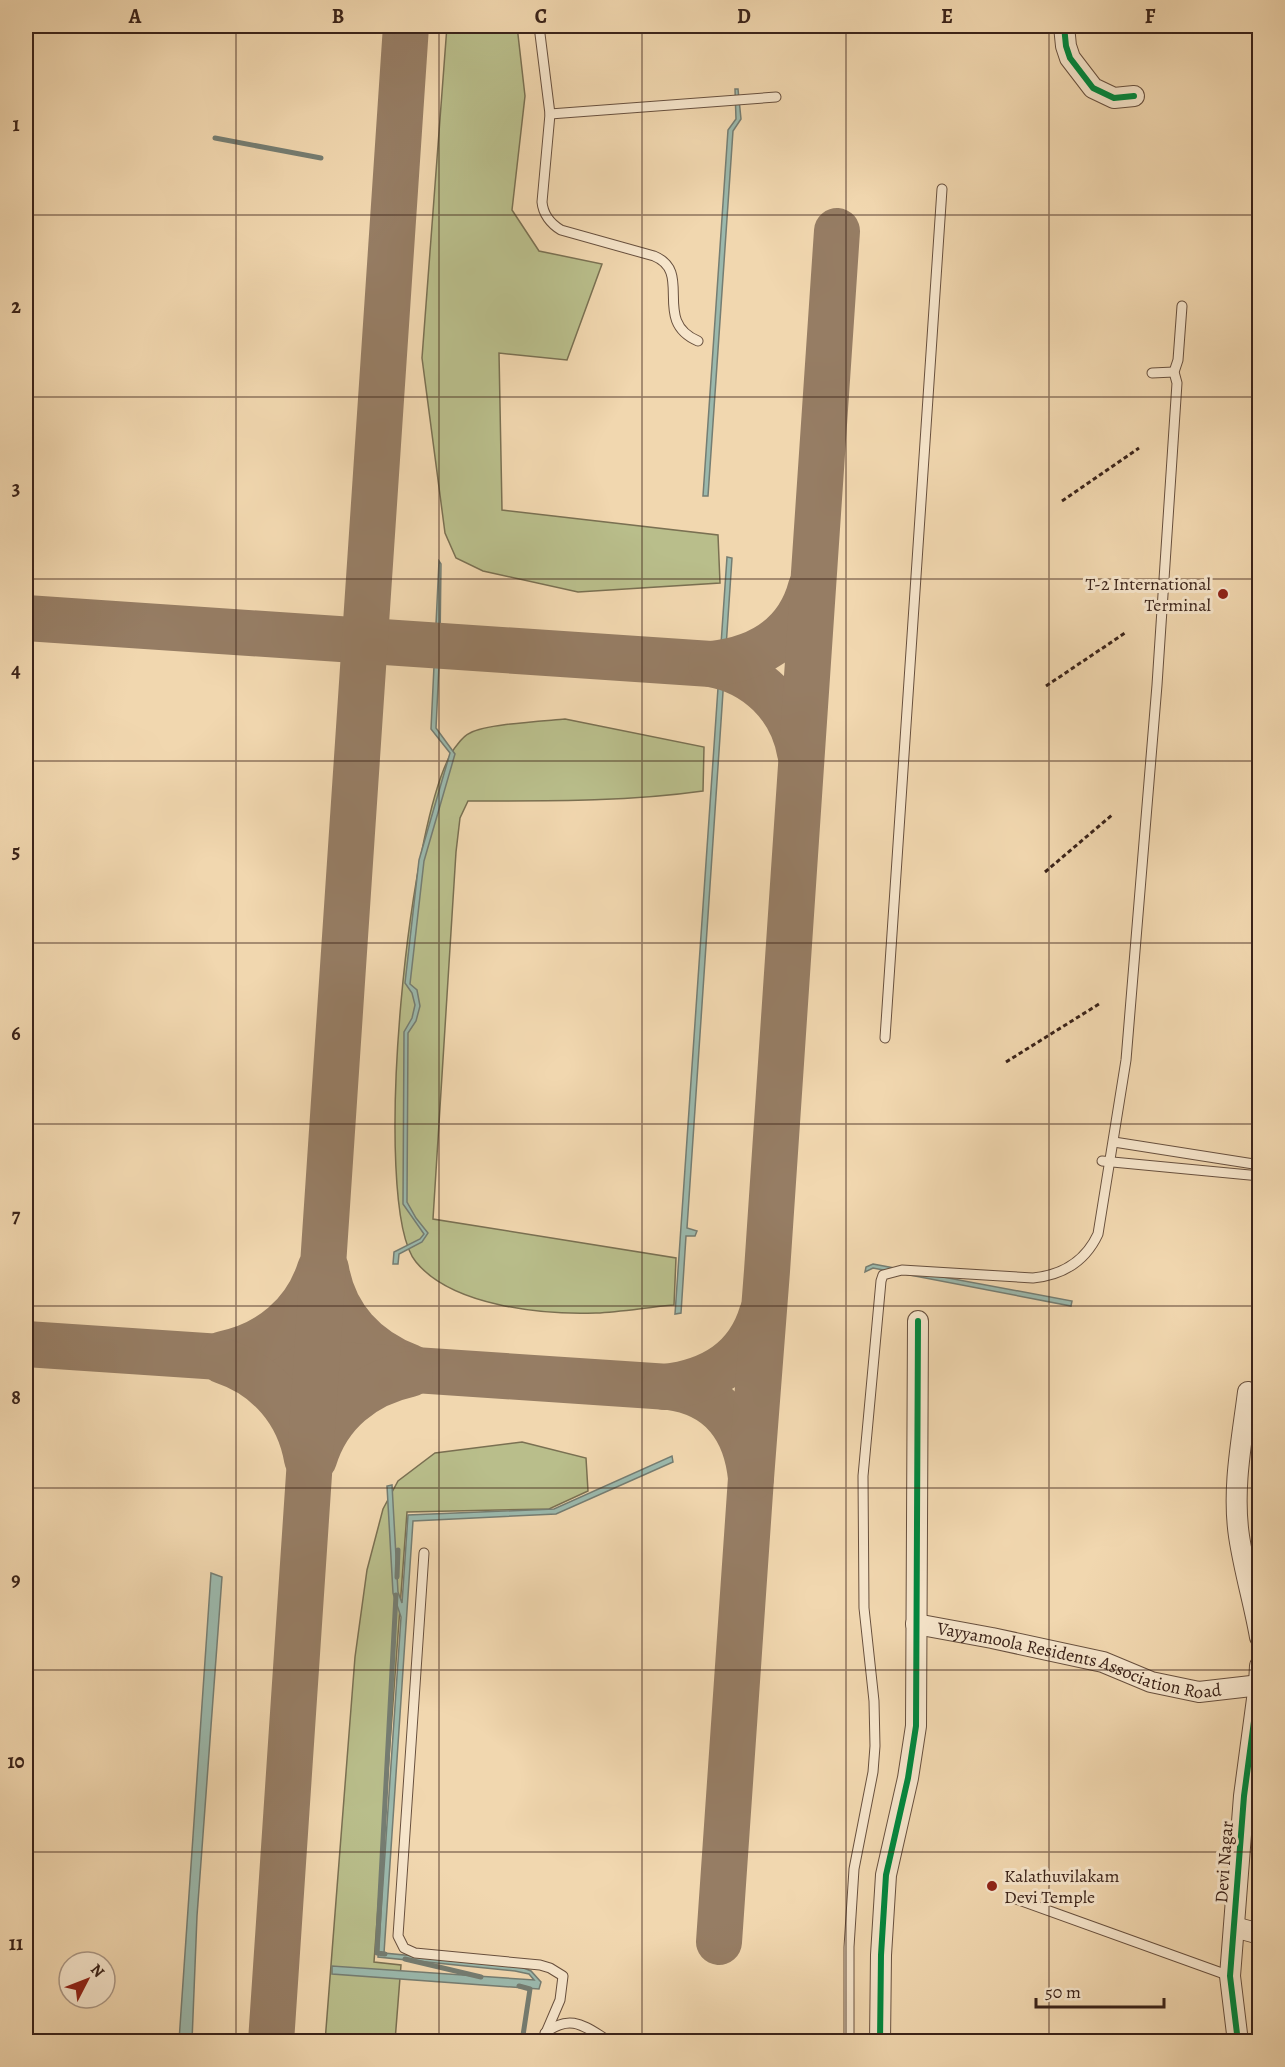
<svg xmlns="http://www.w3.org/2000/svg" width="1285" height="2067" font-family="Alegreya,serif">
	<rect width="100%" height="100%" fill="#f1d7af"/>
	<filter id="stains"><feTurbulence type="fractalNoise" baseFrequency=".00333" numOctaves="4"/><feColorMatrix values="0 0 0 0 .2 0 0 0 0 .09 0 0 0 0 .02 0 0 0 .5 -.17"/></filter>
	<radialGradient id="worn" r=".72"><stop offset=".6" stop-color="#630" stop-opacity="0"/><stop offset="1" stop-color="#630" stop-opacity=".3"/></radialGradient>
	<g fill="#b9be8b" stroke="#7a7052" stroke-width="1.5">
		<path d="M 447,26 L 517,26 L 525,96 L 512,210 L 539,251 L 602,264 L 567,360 L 499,353 L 502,510 L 718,535 L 720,583 L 578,592 L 483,571 L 456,558 L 445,533 L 422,358 Z"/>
		<path d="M 565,719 L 704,747 L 703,791 C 625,802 546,801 468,801 L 460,818 L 456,852 L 433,1219 L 676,1258 L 674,1305 C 648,1307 622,1312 596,1313 C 542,1315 452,1306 416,1262 C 369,1206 409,801 457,745 C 460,741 465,735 470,733 C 486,724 544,721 565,719 Z"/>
		<path d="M 522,1442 L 586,1458 L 588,1491 L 549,1509 L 407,1512 L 374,1962 L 401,1965 L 395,2041 L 325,2042 L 355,1657 L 367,1570 L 383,1509 L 398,1481 L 435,1453 Z"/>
	</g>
	<g fill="#9bb9ad" stroke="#757d72" stroke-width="1.5">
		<path d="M 735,89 L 738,89 L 741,119 L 733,131 L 708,496 L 703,496 L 728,130 L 736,119 Z"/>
		<path d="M 727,557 L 732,558 L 687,1228 L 697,1231 L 695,1236 L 686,1236 L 681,1313 L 675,1314 Z"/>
		<path d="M 439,561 L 441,564 L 440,644 L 436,728 L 455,754 L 424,861 L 410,984 L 417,990 L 420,1006 L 416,1021 L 408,1033 L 407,1202 L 416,1218 L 428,1233 L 422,1242 L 399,1254 L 398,1264 L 393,1264 L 394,1252 L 420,1239 L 424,1234 L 403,1204 L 404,1032 L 412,1018 L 415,1005 L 412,993 L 405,983 L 419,860 L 450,753 L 431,729 Z"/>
		<path d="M 873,1264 L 1072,1301 L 1071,1306 L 873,1268 L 865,1272 L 866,1267 Z"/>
		<path d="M 672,1456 L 673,1462 L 556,1514 L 413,1521 L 384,1953 L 519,1966 L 531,1971 L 541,1982 L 539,1989 L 332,1974 L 332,1966 L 534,1980 L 529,1974 L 515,1971 L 378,1957 L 401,1617 L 393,1593 L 387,1486 L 392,1485 L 398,1592 L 402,1603 L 408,1515 L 554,1509 Z"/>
		<path d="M 211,1573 L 222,1577 L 197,1916 L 192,2041 L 179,2041 Z"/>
	</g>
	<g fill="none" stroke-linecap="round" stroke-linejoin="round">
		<g stroke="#757d72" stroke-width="5">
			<path d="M 215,138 L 321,158"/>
			<path d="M 397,1577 L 398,1550"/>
			<path d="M 385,1954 L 377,1953 L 396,1595"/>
			<path d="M 405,1959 L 481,1977"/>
			<path d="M 519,1986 L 530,1989 L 522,2042"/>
		</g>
		<g stroke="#967d64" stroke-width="46">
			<path d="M 26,618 L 711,664 C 756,672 792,706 800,753"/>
			<path d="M 717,664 L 711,664 C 758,659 798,637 811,587"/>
			<path d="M 326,1269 C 334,1317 366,1350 410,1367"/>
			<path d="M 26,1344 L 669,1387 C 721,1394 746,1429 751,1478 L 719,1942"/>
			<path d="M 223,1354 C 269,1345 306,1314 320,1269"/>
			<path d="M 223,1361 C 268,1376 299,1412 307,1459"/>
			<path d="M 665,1387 C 712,1381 748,1360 762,1313"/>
			<path d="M 314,1459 C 328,1413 364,1384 410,1374"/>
			<path d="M 751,1478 L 767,1271 L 837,231"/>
			<path d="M 271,2042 L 406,26"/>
		</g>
		<defs>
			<g id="service">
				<path d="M 539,26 L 550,114 L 542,202 C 543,214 551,224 561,230 L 654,256 C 694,272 651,321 698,341"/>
				<path d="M 550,114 L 776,97"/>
				<path d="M 1152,373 L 1174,372"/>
				<path d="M 885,1038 L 942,189"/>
				<path d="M 1114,1142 L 1260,1165"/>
				<path d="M 1102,1161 L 1260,1176"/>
				<path d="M 424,1553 L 398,1936 L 404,1948 L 415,1953 L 540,1965 L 550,1968 L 563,1976 L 560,2000 L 542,2042"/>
				<path d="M 1016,1899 L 1230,1976"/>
				<path d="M 545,2033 C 572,2012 586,2028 611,2042"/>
				<path d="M 849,2042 L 849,1947 L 854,1869 L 873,1772 L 875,1746 L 874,1701 L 864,1608 L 863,1476 L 881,1281 L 883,1275 L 902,1270 L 1033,1278 C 1063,1275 1085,1262 1098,1234 L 1126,1060 L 1157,685 L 1177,383 L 1174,372 L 1178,360 L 1182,306"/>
			</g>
			<g id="minor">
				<path d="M 1064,26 L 1066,46 L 1070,58 L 1093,88 L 1114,98 L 1134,96"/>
				<path d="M 1248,1392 C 1242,1440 1232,1488 1239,1536 C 1244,1570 1254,1603 1260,1637"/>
				<path id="s1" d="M 916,1624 L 992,1638 L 1103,1662 L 1151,1682 L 1199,1692 L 1260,1685"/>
				<path d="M 1234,1927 L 1260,1934"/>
				<path d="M 880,2042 L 881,1955 L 886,1875 L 908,1778 L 916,1726 L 918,1321"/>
				<path d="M 1238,2042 L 1230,1976 L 1244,1796 L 1259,1684 L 1260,1666"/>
			</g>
		</defs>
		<use href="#service" stroke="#68503e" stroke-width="11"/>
		<use href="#minor" stroke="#68503e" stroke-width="22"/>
		<g stroke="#3b2319" stroke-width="3" stroke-dasharray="4.5 3" stroke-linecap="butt">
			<path d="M 1062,501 L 1139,448"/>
			<path d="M 1046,686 L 1125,633"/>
			<path d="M 1045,872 L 1112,815"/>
			<path d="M 1006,1062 L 1099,1004"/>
		</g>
		<use href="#service" stroke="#f6e5cb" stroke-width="9"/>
		<use href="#minor" stroke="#f6e5cb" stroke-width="20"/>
		<defs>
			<g id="cycleway">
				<path d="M 1064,26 L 1066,46 L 1070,58 L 1093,88 L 1114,98 L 1134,96"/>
				<path d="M 880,2042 L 881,1955 L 886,1875 L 908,1778 L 916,1726 L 918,1321"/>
				<path d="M 1238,2042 L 1230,1976 L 1244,1796 L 1259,1684 L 1260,1666"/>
			</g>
		</defs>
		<use href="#cycleway" stroke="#f6e5cb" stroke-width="10"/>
		<use href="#cycleway" stroke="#00873e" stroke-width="6"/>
	</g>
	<path fill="none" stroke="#3b2319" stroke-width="1.5" stroke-opacity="0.55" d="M 236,26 L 236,2042M 439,26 L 439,2042M 642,26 L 642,2042M 846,26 L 846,2042M 1049,26 L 1049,2042M 26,215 L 1260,215M 26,397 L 1260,397M 26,579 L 1260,579M 26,761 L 1260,761M 26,943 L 1260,943M 26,1124 L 1260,1124M 26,1306 L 1260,1306M 26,1488 L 1260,1488M 26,1670 L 1260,1670M 26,1852 L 1260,1852"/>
	<g fill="#8f2418" stroke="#f6e5cb" stroke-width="2">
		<circle cx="1223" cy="594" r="6"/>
		<circle cx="992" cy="1886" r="6"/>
	</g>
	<g text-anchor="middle" stroke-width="6" stroke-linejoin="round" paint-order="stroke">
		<g font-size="18" fill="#3b2319" stroke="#f6e5cb" text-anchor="end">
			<text x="1211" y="590">T-2 International<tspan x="1211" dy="21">Terminal</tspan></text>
			<text x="1004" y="1882" text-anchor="start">Kalathuvilakam<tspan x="1004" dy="21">Devi Temple</tspan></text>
		</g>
		<g font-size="18" fill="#3b2319" stroke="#f6e5cb">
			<text dy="6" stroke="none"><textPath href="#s1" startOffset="168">Vayyamoola Residents Association Road</textPath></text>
			<text transform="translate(1224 1862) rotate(-86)" y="6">Devi Nagar</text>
		</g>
	</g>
	<rect width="1285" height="2067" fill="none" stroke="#f1d7af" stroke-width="66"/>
	<g transform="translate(87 1980) rotate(48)"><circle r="28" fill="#f6e5cb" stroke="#ab9784" stroke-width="1.5"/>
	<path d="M0-4.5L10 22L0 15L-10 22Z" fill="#8f2418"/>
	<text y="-9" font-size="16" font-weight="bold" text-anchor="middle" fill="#3b2319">N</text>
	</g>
	<path d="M1036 1998v9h128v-9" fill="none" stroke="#3b2319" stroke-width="3"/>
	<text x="1045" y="1998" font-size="18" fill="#3b2319" stroke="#f6e5cb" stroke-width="4.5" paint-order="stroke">50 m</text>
	<rect x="33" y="33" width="1219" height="2001" fill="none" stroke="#3b2319" stroke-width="2"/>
	<g font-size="20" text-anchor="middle" font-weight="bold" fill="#3b2319">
		<text x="135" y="23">A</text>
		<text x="338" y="23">B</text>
		<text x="541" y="23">C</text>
		<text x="744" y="23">D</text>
		<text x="947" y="23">E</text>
		<text x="1150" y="23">F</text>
		<text x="16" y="131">1</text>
		<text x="16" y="313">2</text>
		<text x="16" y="495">3</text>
		<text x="16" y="677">4</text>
		<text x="16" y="858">5</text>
		<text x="16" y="1040">6</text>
		<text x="16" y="1222">7</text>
		<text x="16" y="1404">8</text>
		<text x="16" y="1586">9</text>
		<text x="16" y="1768">10</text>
		<text x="16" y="1950">11</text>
	</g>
	<rect width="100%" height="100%" filter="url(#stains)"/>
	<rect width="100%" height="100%" fill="url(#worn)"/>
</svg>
